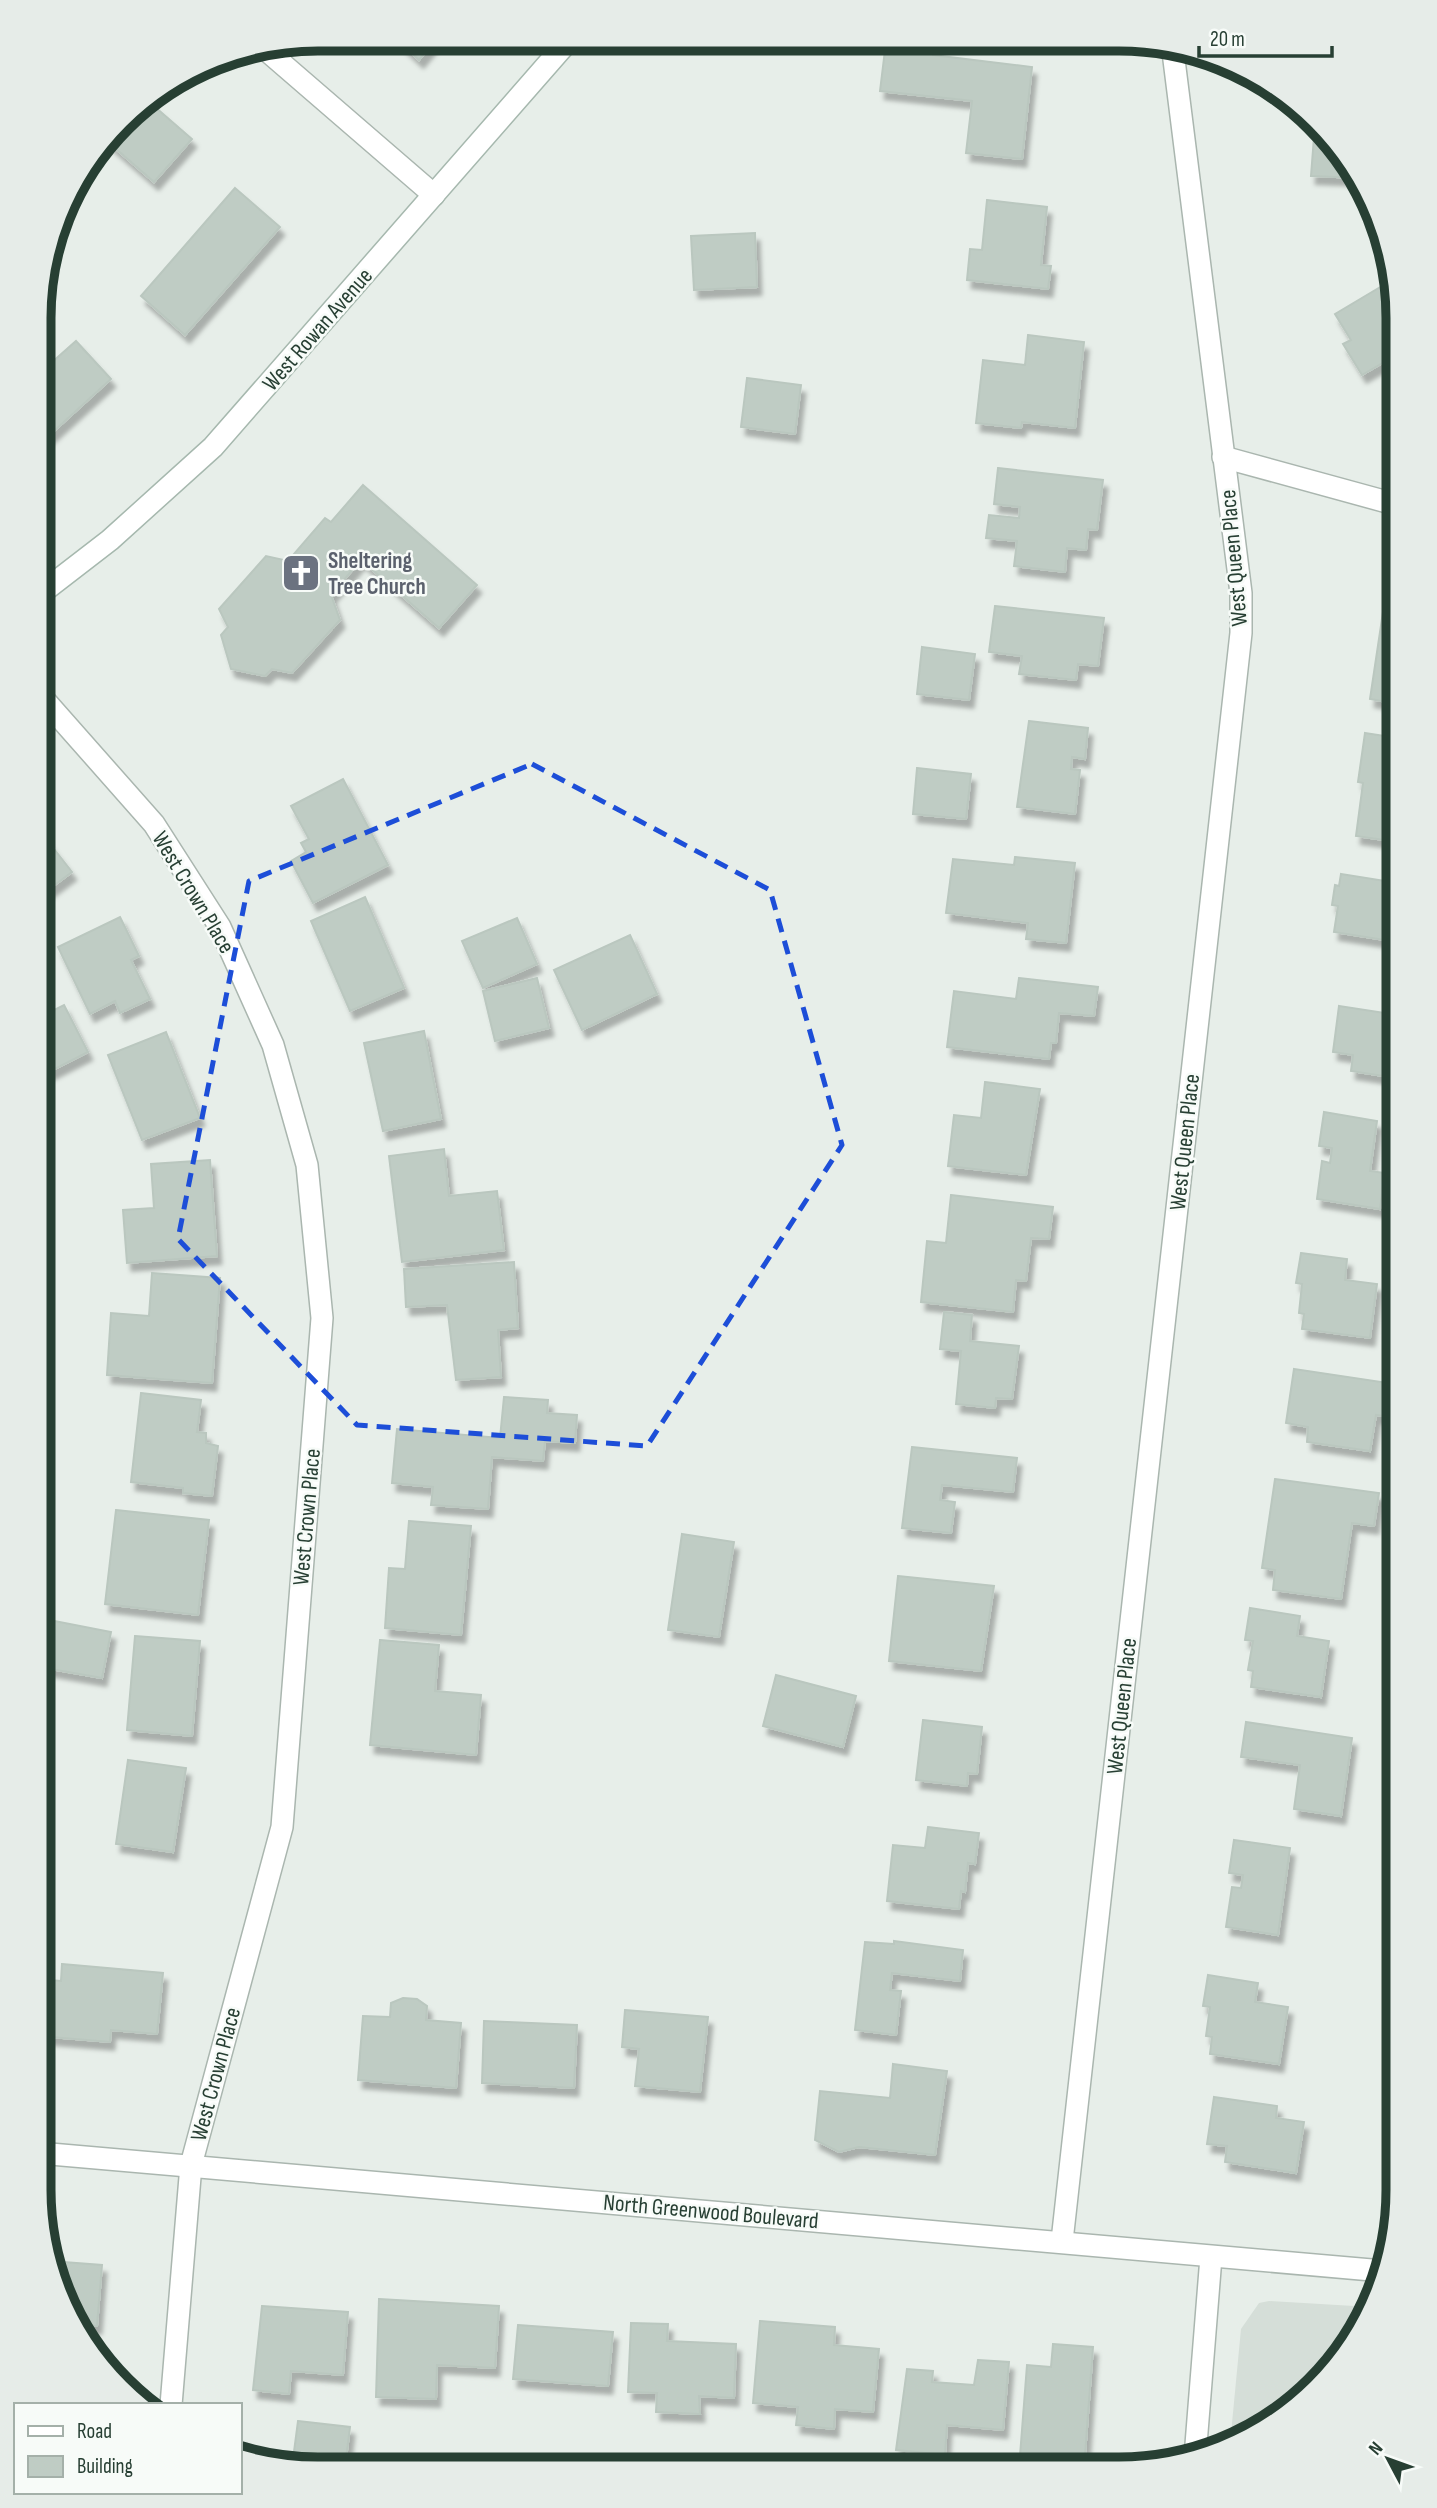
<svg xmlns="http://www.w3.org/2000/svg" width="1437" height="2508" font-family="'Sofia Sans Condensed',sans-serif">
	<defs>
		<filter id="shadow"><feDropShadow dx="4.5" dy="8" stdDeviation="2" flood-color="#0004"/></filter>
	</defs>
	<rect width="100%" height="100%" fill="#e7eee9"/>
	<path fill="#d5ded8" d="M 1269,2301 L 1371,2307 L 1341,2360 L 1289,2412 L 1230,2444 L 1241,2329 L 1259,2303 Z"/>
	<g fill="#bfccc4" stroke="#bac7bf" stroke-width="2" filter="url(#shadow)">
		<path d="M 396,39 L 437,39 L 419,60 Z"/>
		<path d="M 886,42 L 934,42 L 933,55 L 1032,67 L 1022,159 L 966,153 L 972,101 L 880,91 Z"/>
		<path d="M 147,100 L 192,139 L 154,182 L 108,142 L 133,108 Z"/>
		<path d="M 1324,131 L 1351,162 L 1359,178 L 1311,176 L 1314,137 L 1323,138 Z"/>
		<path d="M 235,188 L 280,227 L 185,335 L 141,296 Z"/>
		<path d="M 987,200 L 1047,207 L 1041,265 L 1051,266 L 1048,289 L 967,280 L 970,249 L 982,250 Z"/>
		<path d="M 755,233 L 757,287 L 694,290 L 691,236 Z"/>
		<path d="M 1392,280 L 1398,318 L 1398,354 L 1362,375 L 1343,344 L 1351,340 L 1335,314 Z"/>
		<path d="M 1028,335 L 1084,342 L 1075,428 L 1022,422 L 1021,428 L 976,423 L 983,360 L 1025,365 Z"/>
		<path d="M 76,341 L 111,379 L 41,443 L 41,372 Z"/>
		<path d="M 747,378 L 801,385 L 795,434 L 741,427 Z"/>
		<path d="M 998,468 L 1103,480 L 1097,530 L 1088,529 L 1086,550 L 1067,548 L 1065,572 L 1014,566 L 1017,541 L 986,538 L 989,515 L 1019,518 L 1020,507 L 994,504 Z"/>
		<path d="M 363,485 L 477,585 L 439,628 L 361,560 L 331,595 L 340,620 L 292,673 L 272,669 L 265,676 L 231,669 L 221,635 L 228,627 L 219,609 L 266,556 L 288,561 L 325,518 L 331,522 Z"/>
		<path d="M 1386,592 L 1398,594 L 1398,704 L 1370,699 Z"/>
		<path d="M 995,606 L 1104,618 L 1098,666 L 1078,664 L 1076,680 L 1019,674 L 1022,656 L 989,652 Z"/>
		<path d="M 922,647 L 975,654 L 969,700 L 917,694 Z"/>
		<path d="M 1029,721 L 1088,728 L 1085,759 L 1072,757 L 1071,769 L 1080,770 L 1075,814 L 1017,807 Z"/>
		<path d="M 1365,733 L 1398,738 L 1398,842 L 1356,836 L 1363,783 L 1358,782 Z"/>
		<path d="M 917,768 L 971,774 L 966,819 L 913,814 Z"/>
		<path d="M 343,779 L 388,865 L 313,903 L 291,861 L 306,852 L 301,843 L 309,839 L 291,806 Z"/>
		<path d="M 40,831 L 72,872 L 40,896 Z"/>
		<path d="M 1015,857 L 1075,863 L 1066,943 L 1026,939 L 1028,923 L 946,913 L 953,859 L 1014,865 Z"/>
		<path d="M 1341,874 L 1398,883 L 1398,963 L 1387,961 L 1391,941 L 1334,932 L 1338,906 L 1332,905 L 1335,885 L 1339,886 Z"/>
		<path d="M 365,897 L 404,988 L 350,1011 L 311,921 Z"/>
		<path d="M 120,917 L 139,956 L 131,960 L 150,999 L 120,1013 L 115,1001 L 90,1014 L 58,947 Z"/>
		<path d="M 517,918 L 537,964 L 483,988 L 462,941 Z"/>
		<path d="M 630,935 L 657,994 L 582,1030 L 554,970 Z"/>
		<path d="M 537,978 L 549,1028 L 495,1041 L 483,991 Z"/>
		<path d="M 1019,978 L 1098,987 L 1094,1016 L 1059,1013 L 1056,1043 L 1051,1043 L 1049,1059 L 947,1047 L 954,991 L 1016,999 Z"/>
		<path d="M 64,1005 L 88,1052 L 49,1072 L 40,1054 L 40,1017 Z"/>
		<path d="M 1339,1006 L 1398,1015 L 1390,1077 L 1351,1071 L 1353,1055 L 1333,1052 Z"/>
		<path d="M 424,1031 L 441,1119 L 383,1131 L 364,1043 Z"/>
		<path d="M 166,1032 L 200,1118 L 142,1140 L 108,1055 Z"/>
		<path d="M 985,1082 L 1040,1089 L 1026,1175 L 948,1166 L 954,1115 L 981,1118 Z"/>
		<path d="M 1324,1112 L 1377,1121 L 1370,1171 L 1385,1173 L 1380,1209 L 1317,1199 L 1322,1161 L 1330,1163 L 1332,1148 L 1319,1146 Z"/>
		<path d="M 444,1149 L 449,1196 L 497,1191 L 504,1250 L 402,1262 L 389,1156 Z"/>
		<path d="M 210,1160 L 217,1256 L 127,1263 L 123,1210 L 154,1208 L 151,1164 Z"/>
		<path d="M 951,1195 L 1053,1207 L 1049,1239 L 1031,1238 L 1026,1281 L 1016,1280 L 1013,1312 L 921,1302 L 927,1241 L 946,1243 Z"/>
		<path d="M 1301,1253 L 1347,1259 L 1345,1280 L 1377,1284 L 1370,1338 L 1302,1329 L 1304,1314 L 1299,1313 L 1302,1284 L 1296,1283 Z"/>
		<path d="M 514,1262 L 518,1328 L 498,1330 L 501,1377 L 456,1380 L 447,1305 L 406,1307 L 404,1269 Z"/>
		<path d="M 152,1273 L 220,1278 L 212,1383 L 107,1375 L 111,1313 L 149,1316 Z"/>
		<path d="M 944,1312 L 972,1315 L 970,1341 L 1019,1346 L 1012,1399 L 996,1398 L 995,1408 L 956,1404 L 961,1351 L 940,1349 Z"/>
		<path d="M 1294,1369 L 1388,1383 L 1383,1416 L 1376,1415 L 1370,1451 L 1307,1442 L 1308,1427 L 1286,1423 Z"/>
		<path d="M 141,1393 L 201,1400 L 197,1432 L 206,1433 L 206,1443 L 218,1446 L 212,1496 L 183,1493 L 183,1488 L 131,1482 Z"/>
		<path d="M 504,1397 L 548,1400 L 547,1413 L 577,1415 L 575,1443 L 545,1441 L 543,1461 L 492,1457 L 488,1509 L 431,1505 L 433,1487 L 392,1483 L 397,1429 L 500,1438 Z"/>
		<path d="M 912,1447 L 1017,1458 L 1013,1492 L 942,1485 L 940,1500 L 955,1502 L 951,1533 L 902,1528 Z"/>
		<path d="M 1275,1479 L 1379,1493 L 1374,1526 L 1352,1523 L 1341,1599 L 1273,1590 L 1275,1570 L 1262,1568 Z"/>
		<path d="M 116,1510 L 209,1520 L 198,1615 L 105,1604 Z"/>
		<path d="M 409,1521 L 471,1526 L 461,1635 L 385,1628 L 389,1568 L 405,1569 Z"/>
		<path d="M 682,1534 L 734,1542 L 719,1637 L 668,1630 Z"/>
		<path d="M 898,1576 L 994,1586 L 981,1671 L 889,1661 Z"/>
		<path d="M 1250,1608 L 1300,1616 L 1297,1636 L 1329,1641 L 1321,1697 L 1251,1687 L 1253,1671 L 1248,1670 L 1253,1641 L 1245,1640 Z"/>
		<path d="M 39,1618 L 111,1632 L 102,1678 L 39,1667 Z"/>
		<path d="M 135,1636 L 200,1641 L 192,1736 L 127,1730 Z"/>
		<path d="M 380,1640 L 439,1645 L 435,1691 L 481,1695 L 476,1755 L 370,1745 Z"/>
		<path d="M 776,1675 L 856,1696 L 843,1747 L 763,1726 Z"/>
		<path d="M 923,1720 L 982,1727 L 977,1774 L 968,1773 L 967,1786 L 916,1780 Z"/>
		<path d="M 1246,1722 L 1352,1738 L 1341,1816 L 1294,1809 L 1300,1765 L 1241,1757 Z"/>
		<path d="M 128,1760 L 186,1768 L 173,1852 L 116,1844 Z"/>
		<path d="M 928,1827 L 979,1833 L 975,1864 L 968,1863 L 965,1892 L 961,1891 L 959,1909 L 887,1901 L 893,1845 L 925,1848 Z"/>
		<path d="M 1234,1840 L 1290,1848 L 1278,1935 L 1226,1927 L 1232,1887 L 1241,1888 L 1243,1875 L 1229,1873 Z"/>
		<path d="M 894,1941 L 963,1950 L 960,1981 L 892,1973 L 890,1990 L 901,1991 L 896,2035 L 855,2030 L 865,1942 L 894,1944 Z"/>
		<path d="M 62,1964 L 163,1973 L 157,2034 L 111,2030 L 110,2042 L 39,2036 L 39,1979 L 61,1981 Z"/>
		<path d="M 1208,1975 L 1258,1983 L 1255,2002 L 1288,2007 L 1279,2064 L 1210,2054 L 1212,2037 L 1206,2036 L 1210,2007 L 1203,2006 Z"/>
		<path d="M 403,1998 L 417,1999 L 427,2006 L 426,2020 L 461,2023 L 456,2088 L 358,2080 L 363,2016 L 390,2017 L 391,2003 Z"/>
		<path d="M 625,2010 L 708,2017 L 700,2092 L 635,2086 L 639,2049 L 622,2047 Z"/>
		<path d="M 484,2021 L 577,2025 L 574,2088 L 482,2083 Z"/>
		<path d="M 893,2064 L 947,2071 L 935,2155 L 859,2147 L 839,2152 L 815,2140 L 820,2091 L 890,2098 Z"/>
		<path d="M 1214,2097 L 1277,2106 L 1276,2118 L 1304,2122 L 1296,2173 L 1225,2162 L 1227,2146 L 1207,2144 Z"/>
		<path d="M 50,2261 L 102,2265 L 97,2326 L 75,2325 L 53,2280 Z"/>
		<path d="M 379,2299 L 499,2306 L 495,2368 L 437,2365 L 436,2399 L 376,2397 Z"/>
		<path d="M 262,2306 L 348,2312 L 343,2375 L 291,2371 L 289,2394 L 253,2390 Z"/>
		<path d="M 760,2321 L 835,2327 L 834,2345 L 879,2349 L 873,2412 L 835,2409 L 834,2429 L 796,2425 L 798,2407 L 753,2403 Z"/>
		<path d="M 631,2323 L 668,2324 L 667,2341 L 736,2344 L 734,2398 L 699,2396 L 700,2414 L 656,2412 L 657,2393 L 628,2392 Z"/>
		<path d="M 518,2325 L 613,2332 L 608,2386 L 513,2379 Z"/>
		<path d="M 1053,2344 L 1093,2347 L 1084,2469 L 1019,2469 L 1027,2365 L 1051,2367 Z"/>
		<path d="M 978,2360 L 1009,2362 L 1003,2430 L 947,2425 L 945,2455 L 896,2450 L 907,2369 L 933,2371 L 932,2382 L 974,2385 Z"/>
		<path d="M 298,2421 L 350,2427 L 345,2467 L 292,2467 Z"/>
	</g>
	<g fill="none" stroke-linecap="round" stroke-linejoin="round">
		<defs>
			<g id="street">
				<path d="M 265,49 L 434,195"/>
				<path d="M 1223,457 L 1398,505"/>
				<path d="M 40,695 L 154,824 L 220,927 L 273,1045 L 307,1165 L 322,1318 L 282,1827 L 191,2165 L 171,2405"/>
				<path d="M 39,2153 L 1383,2271"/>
				<path d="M 1062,2241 L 1241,633 L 1241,593 L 1172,44"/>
				<path d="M 1195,2457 L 1211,2257"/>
			</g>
			<path id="secondary" d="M 40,594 L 110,540 L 213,447 L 569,40"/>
		</defs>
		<use href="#street" stroke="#aab6af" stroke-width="24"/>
		<use href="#secondary" stroke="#a6b8ae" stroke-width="24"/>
		<use href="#street" stroke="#fff" stroke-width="21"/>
		<use href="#secondary" stroke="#fff" stroke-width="21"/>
	</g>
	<path fill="none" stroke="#1d4ed8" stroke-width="5" stroke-dasharray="14 9" stroke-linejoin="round" d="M 532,764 L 770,890 L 842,1145 L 647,1446 L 357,1425 L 178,1239 L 249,881 Z"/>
	<defs>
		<symbol id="church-square" viewBox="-11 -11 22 22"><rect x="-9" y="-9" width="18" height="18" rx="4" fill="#6b7280" stroke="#f7fbf8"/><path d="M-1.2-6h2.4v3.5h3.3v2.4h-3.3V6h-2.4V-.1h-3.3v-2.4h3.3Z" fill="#fff"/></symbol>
	</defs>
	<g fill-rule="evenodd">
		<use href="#church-square" x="279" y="551" width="44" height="44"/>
	</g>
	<g text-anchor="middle" stroke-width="5" stroke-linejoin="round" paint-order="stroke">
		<g font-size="23" fill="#273f33" stroke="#f7fbf8">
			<text transform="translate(317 329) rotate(-49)" y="8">West Rowan Avenue</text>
			<text transform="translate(1233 558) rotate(-95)" y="8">West Queen Place</text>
			<text transform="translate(194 892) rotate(59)" y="8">West Crown Place</text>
			<text transform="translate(1184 1142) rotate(-84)" y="8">West Queen Place</text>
			<text transform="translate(306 1517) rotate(-85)" y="8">West Crown Place</text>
			<text transform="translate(1121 1706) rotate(-84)" y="8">West Queen Place</text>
			<text transform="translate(215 2074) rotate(-75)" y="8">West Crown Place</text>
			<text transform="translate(711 2211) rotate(5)" y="8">North Greenwood Boulevard</text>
		</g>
		<g font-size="23" font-weight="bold" fill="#5b616d" stroke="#f7fbf8" text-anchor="start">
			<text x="328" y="568">Sheltering<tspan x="328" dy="26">Tree Church</tspan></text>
		</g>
	</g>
	<path d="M0 0H1437V2508H0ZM318 51H1119A267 267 0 0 1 1386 318V2190A267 267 0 0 1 1119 2457H318A267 267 0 0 1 51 2190V318A267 267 0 0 1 318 51Z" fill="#e6ece8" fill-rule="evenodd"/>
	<path fill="none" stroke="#273f33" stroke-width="9" d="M318 51H1119A267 267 0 0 1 1386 318V2190A267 267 0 0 1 1119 2457H318A267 267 0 0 1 51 2190V318A267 267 0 0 1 318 51Z"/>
	<rect x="14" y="2403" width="228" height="91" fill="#f7fbf8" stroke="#a4b0a9" stroke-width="2"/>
	<rect x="28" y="2426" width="35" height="10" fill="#ffffff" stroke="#a4b0a9" stroke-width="2"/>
	<text x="77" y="2438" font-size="21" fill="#273f33">Road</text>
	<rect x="28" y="2456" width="35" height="21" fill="#bfccc4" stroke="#a4b0a9" stroke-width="2"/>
	<text x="77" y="2473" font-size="21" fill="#273f33">Building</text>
	<g transform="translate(1388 2459) rotate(311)" stroke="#f7fbf8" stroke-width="5" paint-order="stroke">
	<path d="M0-5L12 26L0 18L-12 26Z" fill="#273f33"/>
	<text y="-10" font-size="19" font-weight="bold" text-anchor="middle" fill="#273f33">N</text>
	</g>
	<path d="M1199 46v10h133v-10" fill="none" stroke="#273f33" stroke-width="3.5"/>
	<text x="1210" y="46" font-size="21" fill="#273f33" stroke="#f7fbf8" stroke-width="5" paint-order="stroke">20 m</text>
</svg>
